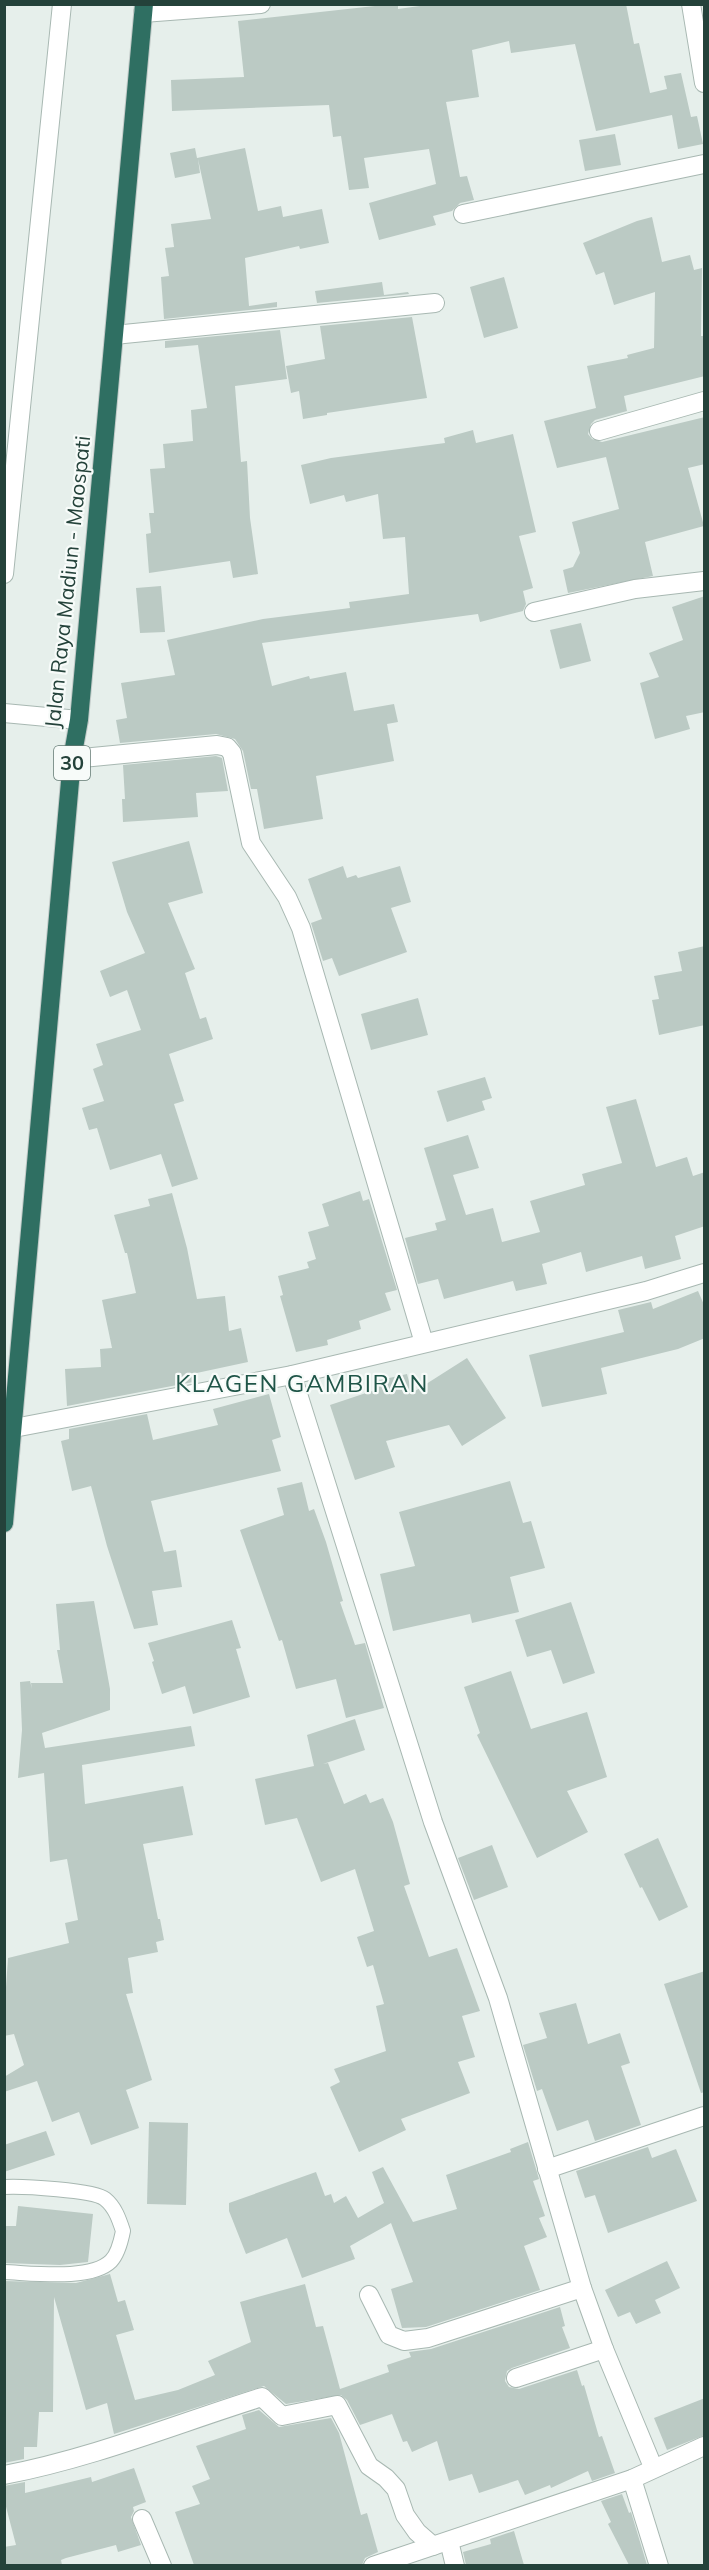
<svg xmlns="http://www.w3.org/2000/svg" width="709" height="2570" font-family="Mulish,sans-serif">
	<rect width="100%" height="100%" fill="#e6efeb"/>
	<g fill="#bbcac4">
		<path d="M 393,4 L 398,4 L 398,9 L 434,4 L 626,4 L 634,44 L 639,43 L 650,93 L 667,89 L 664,76 L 681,73 L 691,117 L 697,116 L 703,144 L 678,149 L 672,115 L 596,131 L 575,44 L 511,53 L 509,41 L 472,50 L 479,97 L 446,102 L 460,177 L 467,176 L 474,200 L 460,203 L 452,211 L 433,216 L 436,225 L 379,240 L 369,203 L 436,184 L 429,149 L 364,158 L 369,188 L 349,190 L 341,136 L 333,137 L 329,105 L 172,111 L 171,80 L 244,77 L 238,21 Z"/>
		<path d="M 615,134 L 621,165 L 585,171 L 579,140 Z"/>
		<path d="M 195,148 L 197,158 L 245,148 L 258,211 L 281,206 L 283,217 L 322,209 L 329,243 L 300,249 L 299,246 L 245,258 L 249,306 L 277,302 L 277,307 L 164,319 L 161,277 L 169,276 L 165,248 L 174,247 L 171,224 L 211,219 L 198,159 L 200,173 L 175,178 L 170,153 Z"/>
		<path d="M 652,217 L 662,262 L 690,255 L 694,270 L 702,268 L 701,336 L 705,336 L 705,376 L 624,396 L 627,411 L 595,420 L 591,424 L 588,434 L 592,439 L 602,442 L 705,417 L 705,464 L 688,468 L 704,526 L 645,542 L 653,576 L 568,593 L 563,570 L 573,567 L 580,553 L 572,522 L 619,509 L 606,457 L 557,468 L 544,421 L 596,408 L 587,366 L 628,358 L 627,355 L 654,348 L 655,292 L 614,305 L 604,272 L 596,275 L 583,243 L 637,221 Z"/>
		<path d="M 504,277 L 518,328 L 484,338 L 470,287 Z"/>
		<path d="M 382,282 L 384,295 L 408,292 L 409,294 L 317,303 L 315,291 Z"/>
		<path d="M 412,317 L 427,398 L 327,413 L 327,415 L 303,419 L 299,391 L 291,393 L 286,366 L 325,359 L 320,326 Z"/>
		<path d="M 280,330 L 287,379 L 235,386 L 241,462 L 247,461 L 250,518 L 258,574 L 233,578 L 230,561 L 149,573 L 146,534 L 151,533 L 149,513 L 154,513 L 150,469 L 165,468 L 163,444 L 193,441 L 191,410 L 207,408 L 198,345 L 165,348 L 165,341 Z"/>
		<path d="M 473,430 L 476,443 L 513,434 L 536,532 L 519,536 L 533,588 L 523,591 L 526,604 L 523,611 L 480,622 L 478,614 L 262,643 L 272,686 L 309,676 L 310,679 L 346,672 L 354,711 L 394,704 L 398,722 L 387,724 L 394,761 L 316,776 L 323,819 L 264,829 L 257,789 L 251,789 L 243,751 L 235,739 L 216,734 L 120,743 L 116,720 L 127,718 L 121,683 L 175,675 L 167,640 L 263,619 L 350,608 L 349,602 L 409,594 L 405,537 L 383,539 L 378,494 L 346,502 L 344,495 L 310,504 L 301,465 L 331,458 L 445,443 L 444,438 Z"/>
		<path d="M 161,586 L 165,632 L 140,633 L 136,588 Z"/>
		<path d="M 705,596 L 705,712 L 686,716 L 690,729 L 655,739 L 640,683 L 659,677 L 649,653 L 683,640 L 672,607 Z"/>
		<path d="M 581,623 L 591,661 L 560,669 L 550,630 Z"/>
		<path d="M 216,756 L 222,758 L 228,791 L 196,793 L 198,817 L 123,822 L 122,799 L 125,799 L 123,765 Z"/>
		<path d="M 189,841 L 203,893 L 168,903 L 195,969 L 185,973 L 200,1019 L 206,1017 L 213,1039 L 169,1054 L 184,1101 L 174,1104 L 198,1179 L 172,1187 L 161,1154 L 110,1170 L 97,1128 L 89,1130 L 82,1108 L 104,1101 L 93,1069 L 103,1065 L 96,1044 L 141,1030 L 127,990 L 110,997 L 100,971 L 145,953 L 127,912 L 112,862 Z"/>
		<path d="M 343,866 L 347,878 L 356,875 L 358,878 L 400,866 L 411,902 L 391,908 L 407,952 L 339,976 L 332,958 L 323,961 L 311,923 L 322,919 L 308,879 Z"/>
		<path d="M 705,946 L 705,1025 L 659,1035 L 652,1000 L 659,999 L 654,976 L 682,971 L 678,952 Z"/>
		<path d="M 418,998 L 428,1035 L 371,1050 L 361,1014 Z"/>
		<path d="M 485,1077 L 492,1098 L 482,1101 L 485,1110 L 447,1122 L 437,1091 Z"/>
		<path d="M 636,1099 L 656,1167 L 687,1157 L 693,1176 L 705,1172 L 705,1226 L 675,1236 L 681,1259 L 645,1269 L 642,1256 L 586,1272 L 581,1252 L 542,1264 L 547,1284 L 516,1291 L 513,1281 L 444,1299 L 438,1279 L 418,1284 L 405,1238 L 437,1230 L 435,1223 L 446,1220 L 424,1148 L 468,1135 L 479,1168 L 453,1175 L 466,1215 L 493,1208 L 502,1242 L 540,1232 L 530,1201 L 585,1185 L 582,1174 L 622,1163 L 606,1107 Z"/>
		<path d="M 360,1191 L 363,1201 L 369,1199 L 397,1290 L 385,1293 L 391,1310 L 359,1321 L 361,1329 L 327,1340 L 328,1345 L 296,1352 L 280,1296 L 283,1295 L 278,1276 L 309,1268 L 307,1262 L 316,1259 L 308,1232 L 329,1226 L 322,1204 Z"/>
		<path d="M 172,1193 L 187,1248 L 197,1299 L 225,1296 L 229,1331 L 241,1328 L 248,1362 L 192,1374 L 193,1382 L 67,1406 L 65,1369 L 101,1367 L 100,1349 L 112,1348 L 102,1300 L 136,1293 L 127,1253 L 125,1253 L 114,1215 L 150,1206 L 148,1199 Z"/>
		<path d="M 698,1291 L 705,1307 L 705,1338 L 678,1349 L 601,1368 L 607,1394 L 542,1407 L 529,1355 L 624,1332 L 618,1310 L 651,1302 L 653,1309 Z"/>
		<path d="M 467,1358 L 506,1418 L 462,1446 L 449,1425 L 386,1441 L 395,1467 L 355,1480 L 330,1405 L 378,1389 L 376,1381 L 407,1374 L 412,1393 Z"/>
		<path d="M 269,1394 L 281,1437 L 272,1440 L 281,1471 L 151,1501 L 164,1552 L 176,1550 L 182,1587 L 152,1591 L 158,1625 L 134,1629 L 107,1546 L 91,1486 L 72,1491 L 61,1441 L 69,1439 L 69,1429 L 147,1414 L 153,1440 L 218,1425 L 213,1409 Z"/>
		<path d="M 510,1481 L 523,1523 L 531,1521 L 545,1568 L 510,1577 L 519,1612 L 472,1623 L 470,1614 L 393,1631 L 380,1574 L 415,1566 L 399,1512 Z"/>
		<path d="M 302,1482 L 309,1511 L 314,1509 L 326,1542 L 343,1601 L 340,1602 L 355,1645 L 365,1643 L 384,1708 L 346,1718 L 336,1679 L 296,1689 L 282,1640 L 279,1641 L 240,1530 L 284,1515 L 277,1488 Z"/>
		<path d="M 94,1601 L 110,1689 L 110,1710 L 42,1733 L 45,1748 L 191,1726 L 195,1746 L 82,1765 L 85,1804 L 183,1786 L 193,1835 L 143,1844 L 158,1919 L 160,1919 L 164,1940 L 156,1942 L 158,1952 L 128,1958 L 133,1993 L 126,1994 L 152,2080 L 126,2090 L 139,2128 L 91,2145 L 79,2112 L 52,2122 L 37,2081 L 4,2092 L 4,2077 L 24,2065 L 14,2034 L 4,2036 L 4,2016 L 8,1958 L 69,1943 L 65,1923 L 78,1920 L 67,1859 L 50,1862 L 44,1773 L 18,1778 L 22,1730 L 20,1682 L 30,1681 L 32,1689 L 31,1683 L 63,1683 L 57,1650 L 60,1650 L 56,1604 Z"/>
		<path d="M 571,1602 L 595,1673 L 563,1684 L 551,1650 L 527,1657 L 515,1620 Z"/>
		<path d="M 232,1620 L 241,1648 L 236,1649 L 250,1697 L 193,1714 L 185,1686 L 162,1694 L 152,1662 L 154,1661 L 148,1643 Z"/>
		<path d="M 511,1671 L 531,1729 L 587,1712 L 607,1777 L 567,1791 L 588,1832 L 537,1858 L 477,1735 L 480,1733 L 464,1687 Z"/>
		<path d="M 355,1719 L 365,1750 L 323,1764 L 328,1763 L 344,1804 L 366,1794 L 370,1803 L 383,1798 L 393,1822 L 410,1884 L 404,1886 L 429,1957 L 457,1948 L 480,2011 L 462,2016 L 475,2057 L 458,2062 L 470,2093 L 401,2119 L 406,2130 L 359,2152 L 330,2087 L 340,2082 L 334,2069 L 386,2051 L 376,2006 L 384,2004 L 373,1965 L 367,1967 L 357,1937 L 374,1931 L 355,1869 L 321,1882 L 297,1818 L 265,1825 L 255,1779 L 314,1766 L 307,1735 Z"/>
		<path d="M 658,1838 L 688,1907 L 659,1921 L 642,1887 L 640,1888 L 624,1854 Z"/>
		<path d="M 492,1845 L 508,1887 L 474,1900 L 458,1858 Z"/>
		<path d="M 705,1971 L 705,2092 L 701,2093 L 664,1984 Z"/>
		<path d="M 576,2003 L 588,2044 L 620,2033 L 630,2063 L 621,2066 L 641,2125 L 595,2141 L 588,2120 L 557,2131 L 542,2089 L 537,2091 L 523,2045 L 547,2038 L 539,2013 Z"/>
		<path d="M 149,2122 L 188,2123 L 186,2205 L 147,2204 Z"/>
		<path d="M 46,2131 L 55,2155 L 4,2172 L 4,2145 Z"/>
		<path d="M 528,2142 L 539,2179 L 533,2181 L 545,2216 L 539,2218 L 547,2237 L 524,2246 L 540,2290 L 426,2327 L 402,2328 L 391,2289 L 413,2282 L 391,2223 L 350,2246 L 355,2259 L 302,2278 L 287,2238 L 246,2254 L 229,2211 L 229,2203 L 316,2172 L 325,2196 L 331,2194 L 334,2203 L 346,2196 L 358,2218 L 384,2203 L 372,2172 L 383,2167 L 413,2222 L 457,2209 L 446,2175 L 511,2152 L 510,2149 Z"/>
		<path d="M 648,2147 L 652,2158 L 676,2149 L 697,2201 L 608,2233 L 595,2195 L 585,2198 L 576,2171 Z"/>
		<path d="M 18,2206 L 93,2214 L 88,2262 L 60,2265 L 4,2263 L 4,2226 L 16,2226 Z"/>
		<path d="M 667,2261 L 680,2288 L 655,2300 L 661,2313 L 636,2324 L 630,2312 L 618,2317 L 605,2290 Z"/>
		<path d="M 110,2274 L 118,2302 L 125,2300 L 134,2330 L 116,2335 L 135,2400 L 178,2390 L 215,2375 L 208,2361 L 251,2342 L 240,2302 L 305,2284 L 316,2327 L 323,2326 L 340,2389 L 389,2372 L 387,2365 L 411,2357 L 409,2352 L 431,2349 L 560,2307 L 565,2326 L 562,2327 L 570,2348 L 512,2368 L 507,2371 L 505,2381 L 509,2387 L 519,2389 L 577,2370 L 582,2386 L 584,2385 L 599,2437 L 602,2436 L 615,2473 L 592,2481 L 588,2471 L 551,2488 L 550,2485 L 525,2495 L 518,2480 L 479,2493 L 472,2474 L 449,2481 L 437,2441 L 412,2452 L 407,2441 L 403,2442 L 392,2414 L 360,2425 L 347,2400 L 341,2395 L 286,2404 L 264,2386 L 114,2434 L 107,2403 L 86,2410 L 54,2297 L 53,2412 L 39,2412 L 37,2447 L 24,2447 L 24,2459 L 4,2463 L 4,2281 L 76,2283 Z"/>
		<path d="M 705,2398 L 705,2435 L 667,2450 L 654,2418 Z"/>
		<path d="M 259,2410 L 279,2427 L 331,2418 L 339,2433 L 361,2515 L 367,2513 L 378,2552 L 365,2558 L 362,2565 L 194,2565 L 175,2512 L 200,2504 L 192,2486 L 210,2479 L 196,2446 L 246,2429 L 242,2415 Z"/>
		<path d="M 134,2468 L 146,2502 L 133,2507 L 134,2511 L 131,2517 L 141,2545 L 118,2552 L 116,2545 L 66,2558 L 61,2560 L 62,2565 L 4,2565 L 4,2547 L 16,2545 L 4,2499 L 4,2486 L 25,2482 L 25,2493 L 91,2477 L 92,2482 Z"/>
		<path d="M 622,2494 L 629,2513 L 631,2512 L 647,2565 L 629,2565 L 608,2524 L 611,2522 L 601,2501 Z"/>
		<path d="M 514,2531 L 524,2565 L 466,2565 L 463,2552 L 491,2544 L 490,2539 Z"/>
	</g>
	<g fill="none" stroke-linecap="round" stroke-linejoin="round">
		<defs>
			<path id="lane" d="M 4,2187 C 22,2186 94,2190 105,2199 C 115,2207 119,2219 123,2231 C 121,2241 118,2254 111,2261 C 91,2281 32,2273 4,2272"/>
			<g id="street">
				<path d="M 691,4 L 704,83"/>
				<path d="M 143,13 L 261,4"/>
				<path d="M 463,214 L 704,164"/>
				<path d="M 114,335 L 435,303"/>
				<path d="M 599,431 L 704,401"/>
				<path d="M 4,574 L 62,4"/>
				<path d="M 534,612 L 635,589 L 704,581"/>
				<path d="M 4,713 L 79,720"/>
				<path d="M 72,759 L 217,745 L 227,747 L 232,753 L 251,843 L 287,897 L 301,928 L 424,1343"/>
				<path d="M 292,1375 L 433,1822 L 498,1998 L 582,2288 L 604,2349 L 653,2467"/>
				<path d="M 14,1428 L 292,1375 L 646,1291 L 704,1273"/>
				<path d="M 547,2169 L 704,2116"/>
				<path d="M 369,2295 L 389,2335 L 404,2341 L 428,2338 L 582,2288"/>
				<path d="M 516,2378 L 604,2349"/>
				<path d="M 4,2475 C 93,2458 176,2424 262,2397 L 282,2416 L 337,2405 L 369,2466 L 386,2478 L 396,2489 L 405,2515 L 417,2532 L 433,2546"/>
				<path d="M 632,2479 L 659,2566"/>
				<path d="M 142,2519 L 162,2566"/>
				<path d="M 449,2541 L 455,2566"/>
				<path d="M 373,2566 L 632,2479 L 704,2446"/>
			</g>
			<path id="highway" d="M 4,1523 L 72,759 L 79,720 L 144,4"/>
		</defs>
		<use href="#lane" stroke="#a8b8b2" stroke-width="16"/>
		<use href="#street" stroke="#a8b8b2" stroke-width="20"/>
		<use href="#highway" stroke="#c2cac8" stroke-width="20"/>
		<use href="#lane" stroke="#fff" stroke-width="14"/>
		<use href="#street" stroke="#fff" stroke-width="18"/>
		<use href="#highway" stroke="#2f6f62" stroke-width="18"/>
	</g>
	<g text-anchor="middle" stroke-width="4.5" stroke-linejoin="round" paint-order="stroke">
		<rect fill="#f7fbf9" stroke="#637a73" stroke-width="1.5" x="54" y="746" width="36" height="34" rx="4.5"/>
		<g font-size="20" font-weight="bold" fill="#24423a">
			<text x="72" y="770">30</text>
		</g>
		<g font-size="21" fill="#24423a" stroke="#f7fbf9">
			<text transform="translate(68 582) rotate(-84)" y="7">Jalan Raya Madiun - Maospati</text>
		</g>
		<g font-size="24" letter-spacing="1.5" fill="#1f5548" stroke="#f7fbf9">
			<text x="302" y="1392">KLAGEN GAMBIRAN</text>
		</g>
	</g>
	<rect width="709" height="2570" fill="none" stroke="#24423a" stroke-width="12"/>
</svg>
